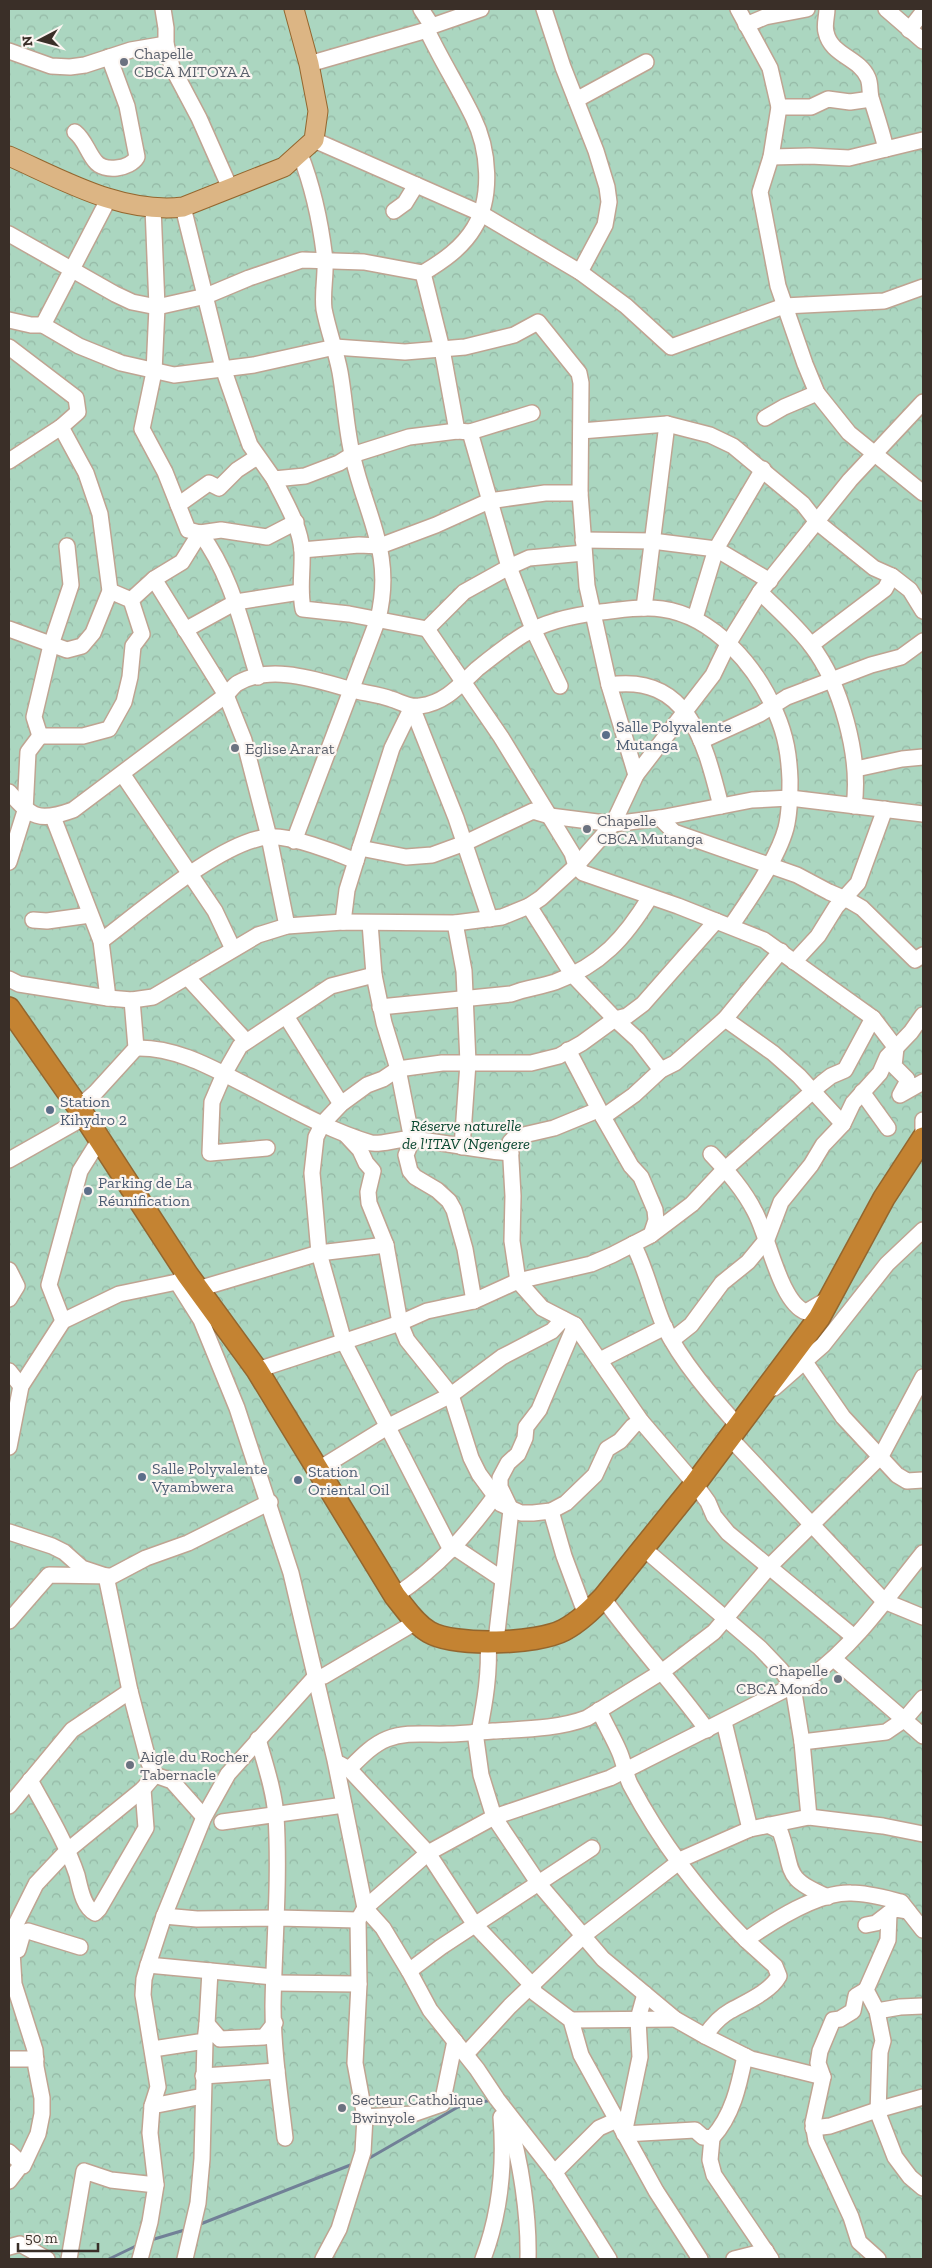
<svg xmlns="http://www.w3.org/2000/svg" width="932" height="2268" font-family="'Zilla Slab',serif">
	<defs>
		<pattern id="forest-crowns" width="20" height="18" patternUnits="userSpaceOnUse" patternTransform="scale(1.25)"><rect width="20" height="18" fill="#abd6c0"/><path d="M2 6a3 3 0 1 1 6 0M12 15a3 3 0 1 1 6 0" fill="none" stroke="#94b8a5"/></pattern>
	</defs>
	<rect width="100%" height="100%" fill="#fbe4d5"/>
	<rect fill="url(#forest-crowns)" x="9" y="9" width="914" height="2250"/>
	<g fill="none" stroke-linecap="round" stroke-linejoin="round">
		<g stroke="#718097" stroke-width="3">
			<path d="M 366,2160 L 458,2107 L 492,2100"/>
			<path d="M 198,2225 L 353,2164"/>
			<path d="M 151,2240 L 188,2229"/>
			<path d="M 109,2259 L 138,2245"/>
		</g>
		<defs>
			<g id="minor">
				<path d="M 163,9 L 166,28 L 166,44 L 172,67 L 199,118 L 230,188"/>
				<path d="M 421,9 L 432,26"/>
				<path d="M 544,9 L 563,67 L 596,151 L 607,187 L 609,202 L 605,225 L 580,272"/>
				<path d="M 738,9 L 770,68 L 779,107 L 771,157 L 760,192 L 778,286 L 805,364 L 817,393 L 849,433 L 923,493"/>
				<path d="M 827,9 C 827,16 824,25 826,32 C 831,56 859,57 868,78 C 871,85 869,94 872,101 C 877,117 882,132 886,149"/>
				<path d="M 886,9 L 923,41"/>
				<path d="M 746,25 L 765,17 L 807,9"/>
				<path d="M 909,30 L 923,12"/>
				<path d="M 9,51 L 51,66 L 70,67 L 85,65 L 131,50 L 166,44"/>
				<path d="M 309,64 L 427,30 L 432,26 L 481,9"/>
				<path d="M 576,100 L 646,62"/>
				<path d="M 779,107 L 811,107 L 828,99 L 850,102 L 871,99"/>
				<path d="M 75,132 C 85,140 87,151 95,161 C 104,173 130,169 137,157 L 127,106 L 109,57"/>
				<path d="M 314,140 L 480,213 L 580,272 L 626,306 L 671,347 L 784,306 L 884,301 L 923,287"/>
				<path d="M 771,157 L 810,156 L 849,158 L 923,140"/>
				<path d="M 153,207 L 157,307 L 154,372 L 142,429 L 165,472 L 188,530 L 200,533 L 221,530 L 267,537 L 296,522"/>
				<path d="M 183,207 L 223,368 L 240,417 L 250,445 L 274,479 L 305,476 L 339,463 L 352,455 L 409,437 L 457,431 L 470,432 L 532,413"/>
				<path d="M 394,211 L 405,203 L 416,185"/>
				<path d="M 9,234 L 115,294 L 132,302 L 157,307 L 206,296 L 249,278 L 302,260 L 364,262 L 423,273 C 443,261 462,248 474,228 C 493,197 489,149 473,117 C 459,88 441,60 427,30"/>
				<path d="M 423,273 L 442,349 L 457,431"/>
				<path d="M 9,320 L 31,325 L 43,325 L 79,346 L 121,363 L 174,375 L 254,365 L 335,347 L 405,352 L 465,347 L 514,335 L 538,322 L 579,373 L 581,383 L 580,493 L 587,586 L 609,685 L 636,775"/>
				<path d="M 43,325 L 108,200"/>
				<path d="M 9,347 L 76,398 L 78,412 L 61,427 L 9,461"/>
				<path d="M 765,418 L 784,407 L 817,393"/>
				<path d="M 581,431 L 667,424 L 710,435 L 733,446 L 803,504 L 817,522 L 874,568 L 892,576 L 910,590 L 923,611"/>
				<path d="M 470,432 L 509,567 L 533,629 L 560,686"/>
				<path d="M 274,479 C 285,502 300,525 302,551 C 303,571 299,589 303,609 L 349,614 L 427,629 L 464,592 L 509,567 L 529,558 L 584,553"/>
				<path d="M 178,505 L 209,483 L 219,488 L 237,470 L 257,457"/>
				<path d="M 200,533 C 232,575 242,627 258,677"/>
				<path d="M 583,540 L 652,541 L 716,549 L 770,581"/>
				<path d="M 302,550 L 359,545 L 380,546 L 436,525 L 489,501 L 545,493 L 580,493"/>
				<path d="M 154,579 L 226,695 L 244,740 L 269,837 L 287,926"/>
				<path d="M 760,592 C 777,609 796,625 811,645 C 841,684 861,757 854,806"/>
				<path d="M 131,600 L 154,579 L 182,562 L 200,533"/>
				<path d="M 644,608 L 667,424"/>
				<path d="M 695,618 L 716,549 L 763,469"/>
				<path d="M 9,629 L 67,650 L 82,646 L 93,633 L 110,591 L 100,514 L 86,473 L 61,427"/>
				<path d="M 427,629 L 501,737 L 572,853 L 576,866 L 583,873 L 678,906 L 764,940 L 873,1018 L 896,1048 L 894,1066 L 907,1079 L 906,1084 L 900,1095 L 923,1082"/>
				<path d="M 185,630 L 236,602 L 300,592"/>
				<path d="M 811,645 L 885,589 L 892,576"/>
				<path d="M 609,685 C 689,673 705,744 721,806"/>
				<path d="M 412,707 L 456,818 L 490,919"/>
				<path d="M 40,736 L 83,736 L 109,729 L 124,702 L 130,677 L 133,646 L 142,634 L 131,600 L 110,591"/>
				<path d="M 40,736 L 34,717 L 51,645 L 71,585 L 67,546"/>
				<path d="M 701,741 L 760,714 L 787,697 L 871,665 L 901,657 L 923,641"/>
				<path d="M 856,769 L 902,759 L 923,757"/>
				<path d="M 123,775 L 215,911 L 233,949"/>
				<path d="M 9,792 C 32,818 39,822 73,810 L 226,695 C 230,691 234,685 238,683 C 271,664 316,680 349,689 C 362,693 377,694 391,699 C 401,702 409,708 420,706 C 445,703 460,685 477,669 C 492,657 507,645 523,635 C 546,621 575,615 601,612 C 621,610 642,606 662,609 C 714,616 757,667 776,713 C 786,736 789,755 790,780 C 790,796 790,812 786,828 C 778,858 749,900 731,926"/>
				<path d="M 53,817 L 101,941 L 108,998"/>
				<path d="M 660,818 L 674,832 L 797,875 L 829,892 L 850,901 L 862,908 L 915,960 L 923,955"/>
				<path d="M 294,841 L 378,619 C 394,554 367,518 353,458 C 346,430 345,400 340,372 C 336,351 328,330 324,309 C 322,293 326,276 325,260 C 321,225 313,187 300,154"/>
				<path d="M 360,848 L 406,857 L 432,855 L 465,843 L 533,811 L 550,816 L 613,824 L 660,818 L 752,800 L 790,798 L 923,814"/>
				<path d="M 9,862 L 25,811 L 28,752 L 40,736"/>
				<path d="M 529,906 L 572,974 L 615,1019 L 638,1040 L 661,1070"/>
				<path d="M 33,920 L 47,921 L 90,915"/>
				<path d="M 343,922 L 347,890 L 360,848 L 392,748 L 412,707"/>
				<path d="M 370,923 L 374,975 L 384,1023 L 398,1069 L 412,1140 L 406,1155 L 410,1171 L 415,1177 L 437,1190 L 449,1201 L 454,1210 L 465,1249 L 474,1301"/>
				<path d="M 455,923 L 464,971 L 468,1063 L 462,1147"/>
				<path d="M 101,941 C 140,912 221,841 268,837 C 290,835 335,852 356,861"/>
				<path d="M 794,962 L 818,936 L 836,907 L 858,883 L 885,809"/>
				<path d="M 188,978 L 246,1041"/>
				<path d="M 9,979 L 19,984 L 108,998 L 132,1000 L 153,997 L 258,935 L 287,926 L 343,922 L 455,923 L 502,917 L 529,906 L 541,898 L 576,866 L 613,824 L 636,775 L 713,675 L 728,644 L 760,592 L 850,480 L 923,402"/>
				<path d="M 380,1007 L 511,994 C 527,988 540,987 555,982 C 601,965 625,938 650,897"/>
				<path d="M 286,1016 L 341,1104"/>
				<path d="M 725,1019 L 773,1053 L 799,1076 L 843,1124"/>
				<path d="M 136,1048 C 172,1047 205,1064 236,1080 C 280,1102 324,1129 371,1143 C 381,1145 396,1139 409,1139 C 443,1141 476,1151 511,1153"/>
				<path d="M 568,1050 L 603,1117 L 631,1166 L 641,1177 L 655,1210 L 656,1220 L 651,1235"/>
				<path d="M 862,1092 L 888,1128"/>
				<path d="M 79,1107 L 95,1093 L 136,1048 L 132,1000"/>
				<path d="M 598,1110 L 554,1128 L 515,1137 L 510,1142 L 513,1196 L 512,1241 L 518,1281 L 542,1308 L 575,1325 L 641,1421 L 695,1484 L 708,1502 L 714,1516 L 728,1533 L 854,1637"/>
				<path d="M 603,1117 L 634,1095 L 661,1070 L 675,1063 L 725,1019 L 781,951"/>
				<path d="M 346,1135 L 360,1150 L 366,1163 L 373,1171 L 368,1192 L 369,1203 L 386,1245 L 400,1323 L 407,1340 L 451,1395 L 471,1458 L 479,1474 L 501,1504 L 521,1513 L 533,1513 L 551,1511 L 566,1503 L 595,1475 L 607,1449 L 620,1441 L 633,1426 L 641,1421"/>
				<path d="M 923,1138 L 923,1120"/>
				<path d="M 267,1148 L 210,1153 L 212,1102 L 224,1074 L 240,1046 L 331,986 L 374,975"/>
				<path d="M 711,1154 C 728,1172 744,1190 755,1212 C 768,1235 780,1303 806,1312 L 828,1299"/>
				<path d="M 9,1160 L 85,1117"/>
				<path d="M 633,1244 C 647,1270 652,1299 664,1326 C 681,1361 713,1398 739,1427"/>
				<path d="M 9,1270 L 17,1286 L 9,1299"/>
				<path d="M 177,1282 L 201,1320 L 237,1408 L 291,1573 L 335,1760 L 365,1908 L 383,1928 L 409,1971 L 430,2010 L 477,2069 L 497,2099 L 557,2176 L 609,2259"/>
				<path d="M 198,1289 L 319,1253 L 386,1245"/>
				<path d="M 63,1321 L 49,1285 L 80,1171 L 100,1139"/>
				<path d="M 672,1340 L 691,1325 L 722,1283 L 748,1262 L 767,1239 L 781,1202 L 811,1165 L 823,1145 L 843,1124 L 853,1103 L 880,1073 L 887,1057 L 911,1032 L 923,1015"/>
				<path d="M 600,1360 L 665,1327"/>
				<path d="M 805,1362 L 843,1417 L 897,1475 L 907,1481 L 923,1480"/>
				<path d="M 257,1370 L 400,1323 L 427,1311 L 474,1301 L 518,1281 L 591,1264 L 612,1255 L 651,1235 L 692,1204 L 722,1172 L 822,1083 L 831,1076 L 845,1070 L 873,1018"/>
				<path d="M 9,1371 L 21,1386"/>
				<path d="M 774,1388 L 823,1345 L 887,1264 L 923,1230"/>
				<path d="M 730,1438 L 884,1601 L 923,1617"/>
				<path d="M 9,1447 L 21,1386 L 63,1321 L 119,1294 L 177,1282 L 185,1276"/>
				<path d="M 319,1469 L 387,1427 L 451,1395 L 502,1357 L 552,1331 L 563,1319"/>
				<path d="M 551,1511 L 564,1556 L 586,1615"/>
				<path d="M 9,1532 L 52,1546 L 64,1552 L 82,1568 L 106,1576 L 130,1691 L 149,1763 L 155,1775 L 172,1781 L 204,1817"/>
				<path d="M 454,1547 L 502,1579"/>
				<path d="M 643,1548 L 760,1648 L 781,1670 L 793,1687 L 802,1742 L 809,1817"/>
				<path d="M 451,1550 L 344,1342 L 319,1253 L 312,1173 L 316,1137 L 323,1123 L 341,1104 L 367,1085 L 383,1079 L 398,1069 L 442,1063 L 531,1063 L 559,1056 L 582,1043 L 615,1019 L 627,1016 L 643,1004 L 716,921"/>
				<path d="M 395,1596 C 438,1567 465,1537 495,1496"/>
				<path d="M 603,1598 C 636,1644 674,1684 707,1730"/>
				<path d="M 9,1621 L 49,1575 L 112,1576 L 146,1558 L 188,1543 L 270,1502"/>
				<path d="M 496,1641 L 511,1510 L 500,1487 L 500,1478 L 508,1463 L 518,1454 L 525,1438 L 526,1427 L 539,1410 L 575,1325"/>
				<path d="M 834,1659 L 923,1736"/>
				<path d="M 599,1710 C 605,1724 613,1737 619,1751 C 624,1762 625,1773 630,1784 C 660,1841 700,1894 746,1940 C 773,1921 817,1892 851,1893 C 868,1893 885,1898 901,1902 L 923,1930"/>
				<path d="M 724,1722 L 750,1829"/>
				<path d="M 475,1732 L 481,1775 L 494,1817 L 539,1884 L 603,1959 L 675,2019 L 705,2036 L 751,2059 L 823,2077"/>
				<path d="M 479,1732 C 485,1702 490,1672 488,1641"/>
				<path d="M 258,1739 C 265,1764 274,1790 276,1816 C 280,1880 274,1943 273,2006 C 273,2050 280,2094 285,2138"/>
				<path d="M 802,1742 L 886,1732 L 905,1719 L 923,1698"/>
				<path d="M 340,1764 L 349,1769 L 428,1853 L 475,1925 L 532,1985 L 535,1993 L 571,2020 L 581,2055 L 656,2191 L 700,2259"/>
				<path d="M 349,1769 C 360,1758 372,1745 387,1739 C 407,1731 427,1735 448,1734 C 463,1734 478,1732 493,1731 C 524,1729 558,1729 587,1718 L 663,1671 L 714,1632 L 770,1566 L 881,1456 L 923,1377"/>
				<path d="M 30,1780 C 46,1810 66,1842 77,1875 C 80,1887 83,1907 95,1913 L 99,1909 L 146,1828 L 143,1789"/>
				<path d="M 9,1806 L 72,1730 L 130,1691"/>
				<path d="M 222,1822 L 344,1805"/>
				<path d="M 768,1825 L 780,1831 C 795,1872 781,1877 828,1897"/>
				<path d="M 908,1911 L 896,1909 L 889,1913 L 888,1940 L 866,1990 L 877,2011 L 883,2041 L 880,2052 L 878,2113 L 895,2157 L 910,2177 L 923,2188"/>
				<path d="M 164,1916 L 197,1919 L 278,1918 L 358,1920"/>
				<path d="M 866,1925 L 876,1923 L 889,1913"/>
				<path d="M 18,1950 L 23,1933 L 28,1931 L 80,1947"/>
				<path d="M 148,1965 L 274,1977"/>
				<path d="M 409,1971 L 441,1947 L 592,1848"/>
				<path d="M 274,1983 L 359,1984"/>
				<path d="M 866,1990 L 856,1996 L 853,2011 L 840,2019 L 833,2020 L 820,2051 L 818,2063 L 823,2077 L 813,2123 L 816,2141 L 851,2217 L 859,2242 L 878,2259"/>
				<path d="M 645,1994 L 638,2019 L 640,2057 L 624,2134 L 695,2130 L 703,2137 L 712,2138 C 733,2115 739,2085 745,2056"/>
				<path d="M 877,2011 L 900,2007 L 923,2006"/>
				<path d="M 571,2020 L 675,2019"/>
				<path d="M 207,2024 L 210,1971"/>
				<path d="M 705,2036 C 711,2027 721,2016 730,2011 C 746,2002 770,1992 779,1976 L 775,1966 L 746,1940"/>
				<path d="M 153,2049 L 205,2041 L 207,2024 L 220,2039 L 264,2037 L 275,2023"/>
				<path d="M 466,2054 L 510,2006 L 583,1936 L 684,1858 L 750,1829 L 809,1817 L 883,1826 L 923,1834"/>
				<path d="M 9,2059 L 36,2059"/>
				<path d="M 203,2076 L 277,2071"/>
				<path d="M 152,2106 L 203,2096"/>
				<path d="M 365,2117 L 413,2114 L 442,2104 L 455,2041"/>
				<path d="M 508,2120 C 521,2160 529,2217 528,2259"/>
				<path d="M 813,2128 L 830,2126 L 877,2110 L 923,2097"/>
				<path d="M 712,2138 L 710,2160 L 714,2175 L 771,2259"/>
				<path d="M 9,2152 L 22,2164"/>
				<path d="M 554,2173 L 599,2128 L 617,2120"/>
				<path d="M 9,2181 L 22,2164 L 23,2166 L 38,2134 L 42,2114 L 42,2098 L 36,2067 L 35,2050 L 14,1984 L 12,1951 L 15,1926 L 36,1884 L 67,1851 L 143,1789 L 155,1775"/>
				<path d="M 9,2247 L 20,2244 L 47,2259"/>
				<path d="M 69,2259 L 84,2171 L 111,2180 L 156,2185"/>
				<path d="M 140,2259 L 150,2222 L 156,2185 L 150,2133 L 152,2106 L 158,2087 L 143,1995 L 144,1979 L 148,1965 L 164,1916 L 204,1817 L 228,1774 L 315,1677 L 324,1676 L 416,1622"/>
				<path d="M 185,2259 L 198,2203 L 202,2159 L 205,2041"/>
				<path d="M 323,2259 L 339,2229 L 363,2152 L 365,2117 L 355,2063 L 359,1984 L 358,1920 L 365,1908 L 428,1853 L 494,1817 L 610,1778 L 812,1676 C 856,1644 889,1595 923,1553"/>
				<path d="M 483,2259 C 500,2214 505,2166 501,2117"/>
				<path d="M 734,2259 L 766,2251"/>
			</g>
			<path id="major" d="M 9,156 C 63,180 121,214 183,207 L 284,167 L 314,140 L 318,111 L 309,64 L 294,9"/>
			<path id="highway" d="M 9,1008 L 85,1117 L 187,1274 L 257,1370 L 395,1596 C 405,1608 414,1623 429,1632 C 455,1647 538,1644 564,1630 C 579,1622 591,1610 603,1598 L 695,1484 L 819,1318 L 884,1198 L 923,1138"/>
		</defs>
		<use href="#minor" stroke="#bfa492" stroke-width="18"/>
		<use href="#major" stroke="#94662e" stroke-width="21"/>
		<use href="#highway" stroke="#94662e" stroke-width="24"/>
		<use href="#minor" stroke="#fff" stroke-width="15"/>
		<use href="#major" stroke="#dcb584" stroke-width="19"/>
		<use href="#highway" stroke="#c48332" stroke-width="21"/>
	</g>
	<g fill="#6b7280" stroke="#fbf5f1" stroke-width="2">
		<circle cx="124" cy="62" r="5"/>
		<circle cx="235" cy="748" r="5"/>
		<circle cx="587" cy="829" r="5"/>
		<circle cx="838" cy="1679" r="5"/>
		<circle cx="130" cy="1765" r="5"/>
		<circle cx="342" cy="2108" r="5"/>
	</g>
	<g fill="#5c6f8a" stroke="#fbf5f1" stroke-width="2">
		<circle cx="606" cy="735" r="5"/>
		<circle cx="50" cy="1110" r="5"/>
		<circle cx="88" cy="1191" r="5"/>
		<circle cx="142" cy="1477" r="5"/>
		<circle cx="298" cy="1480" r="5"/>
	</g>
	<g text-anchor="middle" stroke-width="4.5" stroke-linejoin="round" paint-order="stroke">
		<g font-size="16" fill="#5b616d" stroke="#fbf5f1" text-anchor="start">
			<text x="134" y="59">Chapelle<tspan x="134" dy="18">CBCA MITOYA A</tspan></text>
			<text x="245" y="754">Eglise Ararat</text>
			<text x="597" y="826">Chapelle<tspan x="597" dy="18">CBCA Mutanga</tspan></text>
			<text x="828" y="1676" text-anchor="end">Chapelle<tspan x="828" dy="18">CBCA Mondo</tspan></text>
			<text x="140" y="1762">Aigle du Rocher<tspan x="140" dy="18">Tabernacle</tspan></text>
			<text x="352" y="2105">Secteur Catholique<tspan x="352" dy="18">Bwinyole</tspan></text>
		</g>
		<g font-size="16" fill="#4e5e75" stroke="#fbf5f1" text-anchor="start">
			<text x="616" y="732">Salle Polyvalente<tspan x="616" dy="18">Mutanga</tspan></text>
			<text x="60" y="1107">Station<tspan x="60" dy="18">Kihydro 2</tspan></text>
			<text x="98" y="1188">Parking de La<tspan x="98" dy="18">Réunification</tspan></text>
			<text x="152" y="1474">Salle Polyvalente<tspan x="152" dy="18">Vyambwera</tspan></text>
			<text x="308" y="1477">Station<tspan x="308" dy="18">Oriental Oil</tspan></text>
		</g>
		<g font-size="16" font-style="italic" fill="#0b4831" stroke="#fbf5f1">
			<text x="466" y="1131">Réserve naturelle<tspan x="466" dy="18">de l'ITAV (Ngengere</tspan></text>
		</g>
	</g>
	<rect width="932" height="2268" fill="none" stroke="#3a2f28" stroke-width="20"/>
	<g transform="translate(40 40) rotate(264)" stroke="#fbf5f1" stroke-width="4" paint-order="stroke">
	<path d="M0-4L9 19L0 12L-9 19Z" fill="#3a2f28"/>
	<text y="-8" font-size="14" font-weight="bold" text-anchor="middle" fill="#3a2f28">N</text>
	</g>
	<path d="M18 2243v8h80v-8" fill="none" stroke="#3a2f28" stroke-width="2.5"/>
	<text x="25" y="2243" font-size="15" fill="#3a2f28" stroke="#fbf5f1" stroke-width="4" paint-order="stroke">50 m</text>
</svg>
